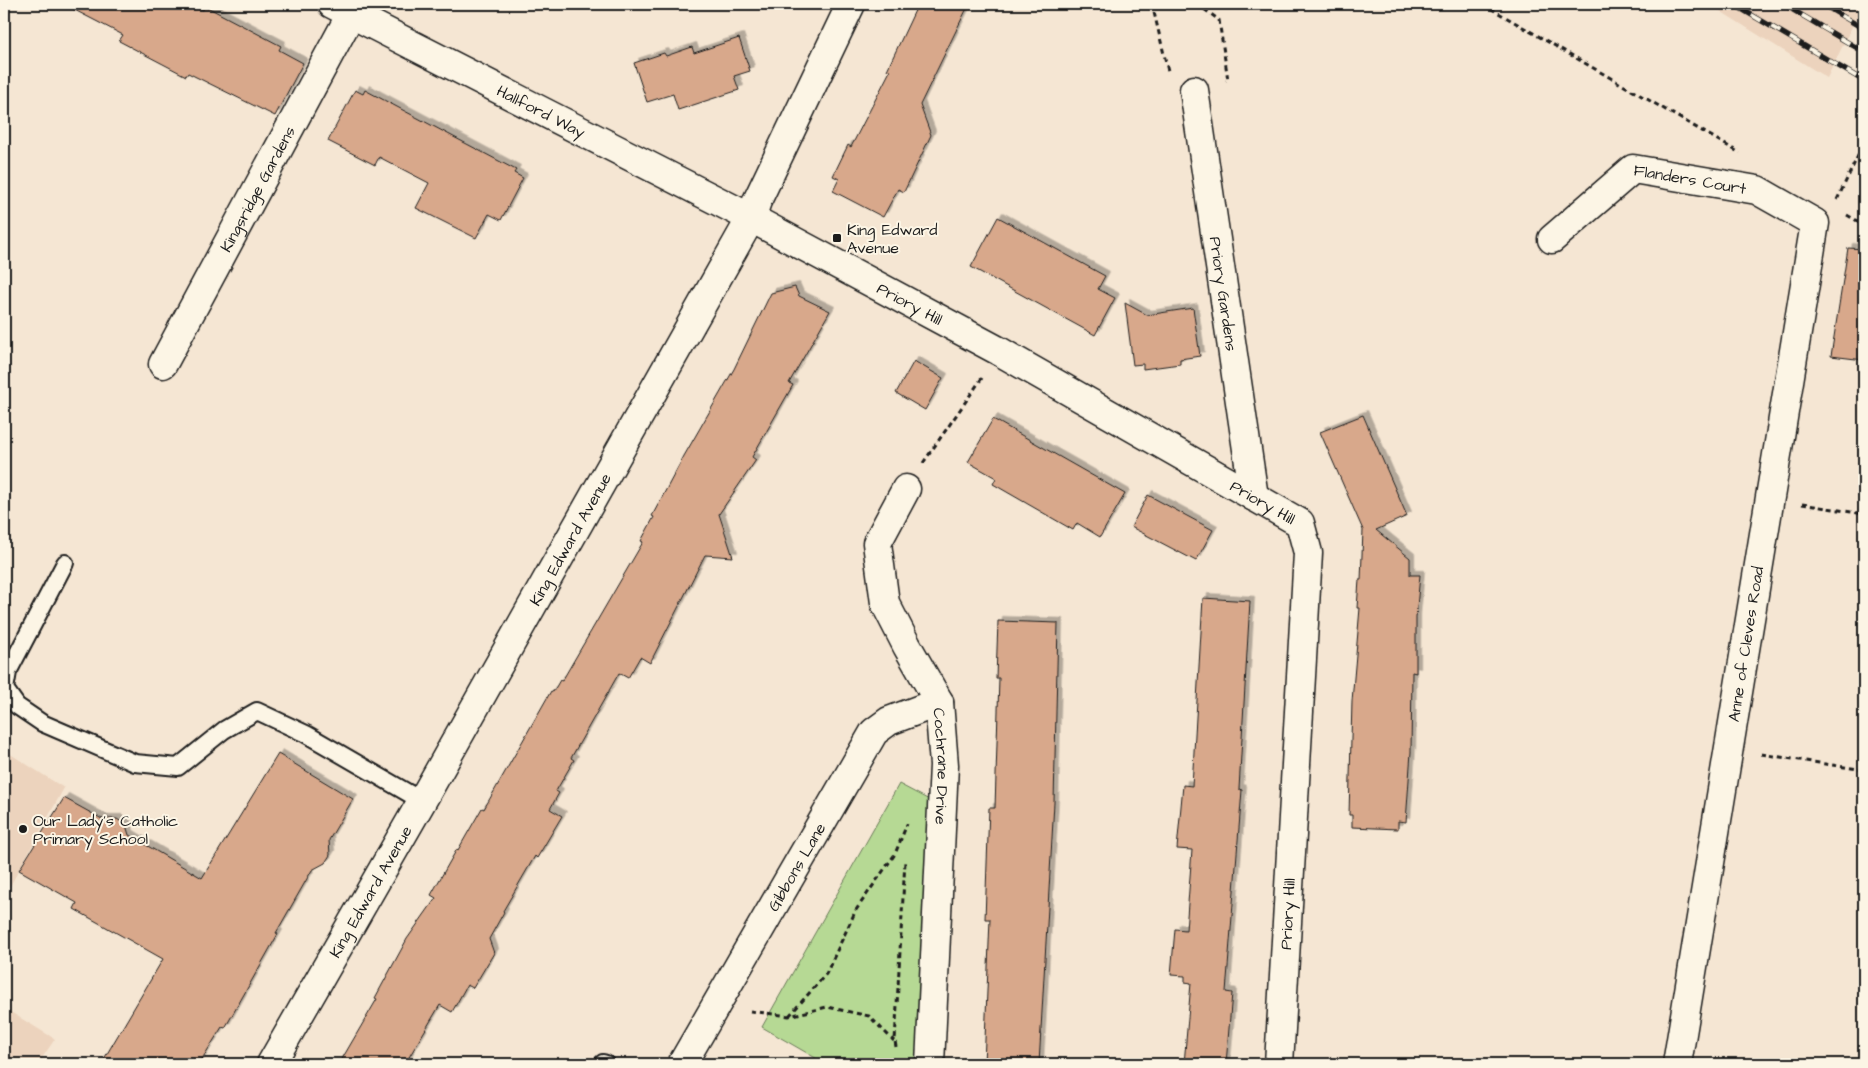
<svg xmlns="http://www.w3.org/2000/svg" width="1868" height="1068" font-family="'Architects Daughter',sans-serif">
	<defs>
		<filter id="shadow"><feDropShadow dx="4.5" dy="-4.5" stdDeviation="0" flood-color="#0004"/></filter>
	</defs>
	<rect width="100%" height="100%" fill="#f5e6d3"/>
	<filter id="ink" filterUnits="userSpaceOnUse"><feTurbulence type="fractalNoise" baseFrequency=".02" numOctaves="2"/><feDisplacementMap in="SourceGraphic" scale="10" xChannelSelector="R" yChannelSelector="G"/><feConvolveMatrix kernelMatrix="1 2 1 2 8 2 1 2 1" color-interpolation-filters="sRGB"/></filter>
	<g filter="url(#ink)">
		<g fill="#ecd3bd">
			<path d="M 1709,4 L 1854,4 L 1861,8 L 1827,78 Z"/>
			<path d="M 4,750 L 64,788 L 4,897 Z"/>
			<path d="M 4,1008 L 55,1039 L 42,1058 L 52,1064 L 4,1064 Z"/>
		</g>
		<path fill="#b6d994" stroke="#697a58" d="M 899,784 L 935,803 L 918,1064 L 826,1064 L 762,1027 Z"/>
		<g fill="#d8a88b" stroke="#1c1c1c" filter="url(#shadow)">
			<path d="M 63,4 L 189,4 L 203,10 L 205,6 L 281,46 L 279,50 L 303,63 L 275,116 L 188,73 L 186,76 L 119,41 L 123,35 Z"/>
			<path d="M 918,4 L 969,4 L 920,105 L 931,135 L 904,192 L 898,189 L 883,217 L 833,191 L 839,179 L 833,176 L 848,145 L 851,147 L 890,71 L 887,70 Z"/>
			<path d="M 739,38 L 750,71 L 734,76 L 739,90 L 678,110 L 673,94 L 647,102 L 634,63 L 664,53 L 666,56 L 692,47 L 694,53 Z"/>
			<path d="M 355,90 L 363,94 L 365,90 L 516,170 L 514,173 L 523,178 L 501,220 L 489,214 L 476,238 L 416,208 L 429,183 L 379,157 L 375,165 L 328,141 Z"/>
			<path d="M 998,217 L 1105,276 L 1098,289 L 1115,298 L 1095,335 L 971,267 Z"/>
			<path d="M 1848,248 L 1864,249 L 1864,360 L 1831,356 Z"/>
			<path d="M 795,287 L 799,296 L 830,311 L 789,383 L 793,385 L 752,457 L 756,460 L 719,514 L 733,557 L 705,555 L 650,663 L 640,657 L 628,678 L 619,673 L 571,758 L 574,760 L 556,791 L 559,793 L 550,809 L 562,816 L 537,858 L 535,856 L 503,911 L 504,912 L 489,939 L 494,953 L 473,988 L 467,985 L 452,1012 L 440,1005 L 405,1064 L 339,1064 L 377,999 L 375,998 L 407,939 L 436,898 L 431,895 L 449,863 L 457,849 L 458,850 L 482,808 L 484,809 L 551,691 L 553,692 L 560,680 L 562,681 L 643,542 L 641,541 L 654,517 L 652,516 L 684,456 L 734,369 L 771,293 Z"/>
			<path d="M 1125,303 L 1147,315 L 1193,308 L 1200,356 L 1180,359 L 1180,364 L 1143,369 L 1143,364 L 1133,365 Z"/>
			<path d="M 914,361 L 943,378 L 925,410 L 896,393 Z"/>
			<path d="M 1363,415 L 1407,516 L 1376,530 L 1410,558 L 1410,575 L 1420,575 L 1416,618 L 1416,673 L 1412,672 L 1411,752 L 1406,822 L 1398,821 L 1398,829 L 1352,827 L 1352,815 L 1349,815 L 1352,701 L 1360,608 L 1357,608 L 1359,580 L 1361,580 L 1363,530 L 1320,432 Z"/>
			<path d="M 993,419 L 1125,494 L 1100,537 L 1077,523 L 1073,530 L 993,484 L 996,478 L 968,462 Z"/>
			<path d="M 1148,495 L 1213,530 L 1196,561 L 1131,527 Z"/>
			<path d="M 1203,598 L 1250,601 L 1239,789 L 1242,790 L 1226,992 L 1232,993 L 1226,1064 L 1184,1064 L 1191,983 L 1185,982 L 1185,976 L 1171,975 L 1175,929 L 1186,930 L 1192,850 L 1177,849 L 1183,785 L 1192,786 Z"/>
			<path d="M 998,621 L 1058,623 L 1054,803 L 1039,1064 L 984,1064 L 990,919 L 985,919 L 989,808 L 995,808 L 999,678 L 996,678 Z"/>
			<path d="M 278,754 L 353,799 L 329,840 L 330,855 L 325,863 L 312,870 L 276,933 L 278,934 L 225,1028 L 222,1027 L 199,1064 L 101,1064 L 163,959 L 74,909 L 77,903 L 19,870 L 64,798 L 102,819 L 117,819 L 126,825 L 129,835 L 202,878 Z"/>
		</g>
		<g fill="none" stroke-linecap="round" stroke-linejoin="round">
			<defs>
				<g id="service">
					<path d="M 65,563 L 8,672 L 5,689 L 17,706 L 42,723 L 135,763 L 178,767 L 224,730 L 257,711 L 306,734 L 422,801"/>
					<path d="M 603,1063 L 606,1064"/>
				</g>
				<g id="minor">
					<path id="s1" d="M 332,4 L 751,218 L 999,351 L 1300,523 L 1308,553 L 1279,1064"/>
					<path id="s2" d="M 1194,90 L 1254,497"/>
					<path id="s3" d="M 1552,239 L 1633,169 L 1757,190 L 1815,223 L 1677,1064"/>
					<path id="s4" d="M 163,364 L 351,14"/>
					<path id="s5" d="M 906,489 L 877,543 L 885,603 L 907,646 L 939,702 L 944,765 L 930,1064"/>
					<path id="s6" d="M 271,1064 L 422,801 L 751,218 L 757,201 L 851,4"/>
					<path id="s7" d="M 682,1064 L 874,732 L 889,721 L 939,702"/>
				</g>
			</defs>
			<use href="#service" stroke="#1c1c1c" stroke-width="20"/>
			<use href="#minor" stroke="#1c1c1c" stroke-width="31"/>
			<g stroke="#1c1c1c" stroke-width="3" stroke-dasharray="5 4" stroke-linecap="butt">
				<path d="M 1152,4 L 1168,71"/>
				<path d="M 1197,4 L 1219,20 L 1228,80 L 1226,81"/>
				<path d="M 1483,4 L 1740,153"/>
				<path d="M 1837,200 L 1864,143"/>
				<path d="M 1847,215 L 1864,225"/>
				<path d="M 923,463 L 982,378"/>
				<path d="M 1802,504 L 1864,514"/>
				<path d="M 1761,754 L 1864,770"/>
				<path d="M 750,1011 L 789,1016 L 827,1007 L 869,1016 L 894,1041"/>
				<path d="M 789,1016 L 826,974 L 856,910 L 895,854 L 907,824"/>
				<path d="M 896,1047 L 895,1041 L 905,861"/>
			</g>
			<use href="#service" stroke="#fcf5e5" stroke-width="16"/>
			<use href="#minor" stroke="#fcf5e5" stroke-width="28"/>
			<defs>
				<g id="rail">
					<path d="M 1733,4 L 1864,81"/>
					<path d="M 1783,4 L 1864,52"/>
					<path d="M 1822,4 L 1864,29"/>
				</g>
			</defs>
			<use href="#rail" stroke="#1c1c1c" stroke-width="5.5"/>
			<use href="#rail" stroke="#fcf5e5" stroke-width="4" stroke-dasharray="11" stroke-linecap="butt"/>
		</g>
	</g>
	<g fill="#1c1c1c" stroke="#fcf5e5" stroke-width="2">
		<rect x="832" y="233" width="10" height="10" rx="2.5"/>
		<circle cx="23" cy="829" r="5"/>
	</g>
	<g text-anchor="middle" stroke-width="4" stroke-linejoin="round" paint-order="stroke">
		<g font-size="16" fill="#1c1c1c" stroke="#fcf5e5">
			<text dy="6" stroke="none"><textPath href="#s1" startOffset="235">Hallford Way</textPath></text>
			<text dy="6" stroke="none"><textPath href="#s3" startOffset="165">Flanders Court</textPath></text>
			<text dy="6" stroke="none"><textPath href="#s4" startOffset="199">Kingsridge Gardens</textPath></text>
			<text dy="6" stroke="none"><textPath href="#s2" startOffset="206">Priory Gardens</textPath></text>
			<text dy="6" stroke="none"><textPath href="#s1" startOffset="651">Priory Hill</textPath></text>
			<text dy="6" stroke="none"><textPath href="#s1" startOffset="1056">Priory Hill</textPath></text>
			<text dy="6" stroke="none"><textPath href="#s6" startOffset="604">King Edward Avenue</textPath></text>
			<text transform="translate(1745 644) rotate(-81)" y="6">Anne of Cleves Road</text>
			<text dy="6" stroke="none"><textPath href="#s5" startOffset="299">Cochrane Drive</textPath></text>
			<text dy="6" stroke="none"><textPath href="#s7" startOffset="228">Gibbons Lane</textPath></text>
			<text dy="6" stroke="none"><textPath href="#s6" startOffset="199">King Edward Avenue</textPath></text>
			<text transform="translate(1287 914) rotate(-87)" y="6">Priory Hill</text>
		</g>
		<g font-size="16" fill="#1c1c1c" stroke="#fcf5e5" text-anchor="start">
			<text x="847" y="235">King Edward<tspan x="847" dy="18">Avenue</tspan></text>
			<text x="33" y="826">Our Lady's Catholic<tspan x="33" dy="18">Primary School</tspan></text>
		</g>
	</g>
	<rect width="1868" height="1068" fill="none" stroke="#fcf5e5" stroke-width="20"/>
	<rect x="10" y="10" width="1848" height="1048" fill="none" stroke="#1c1c1c" stroke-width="2" filter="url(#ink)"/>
</svg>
